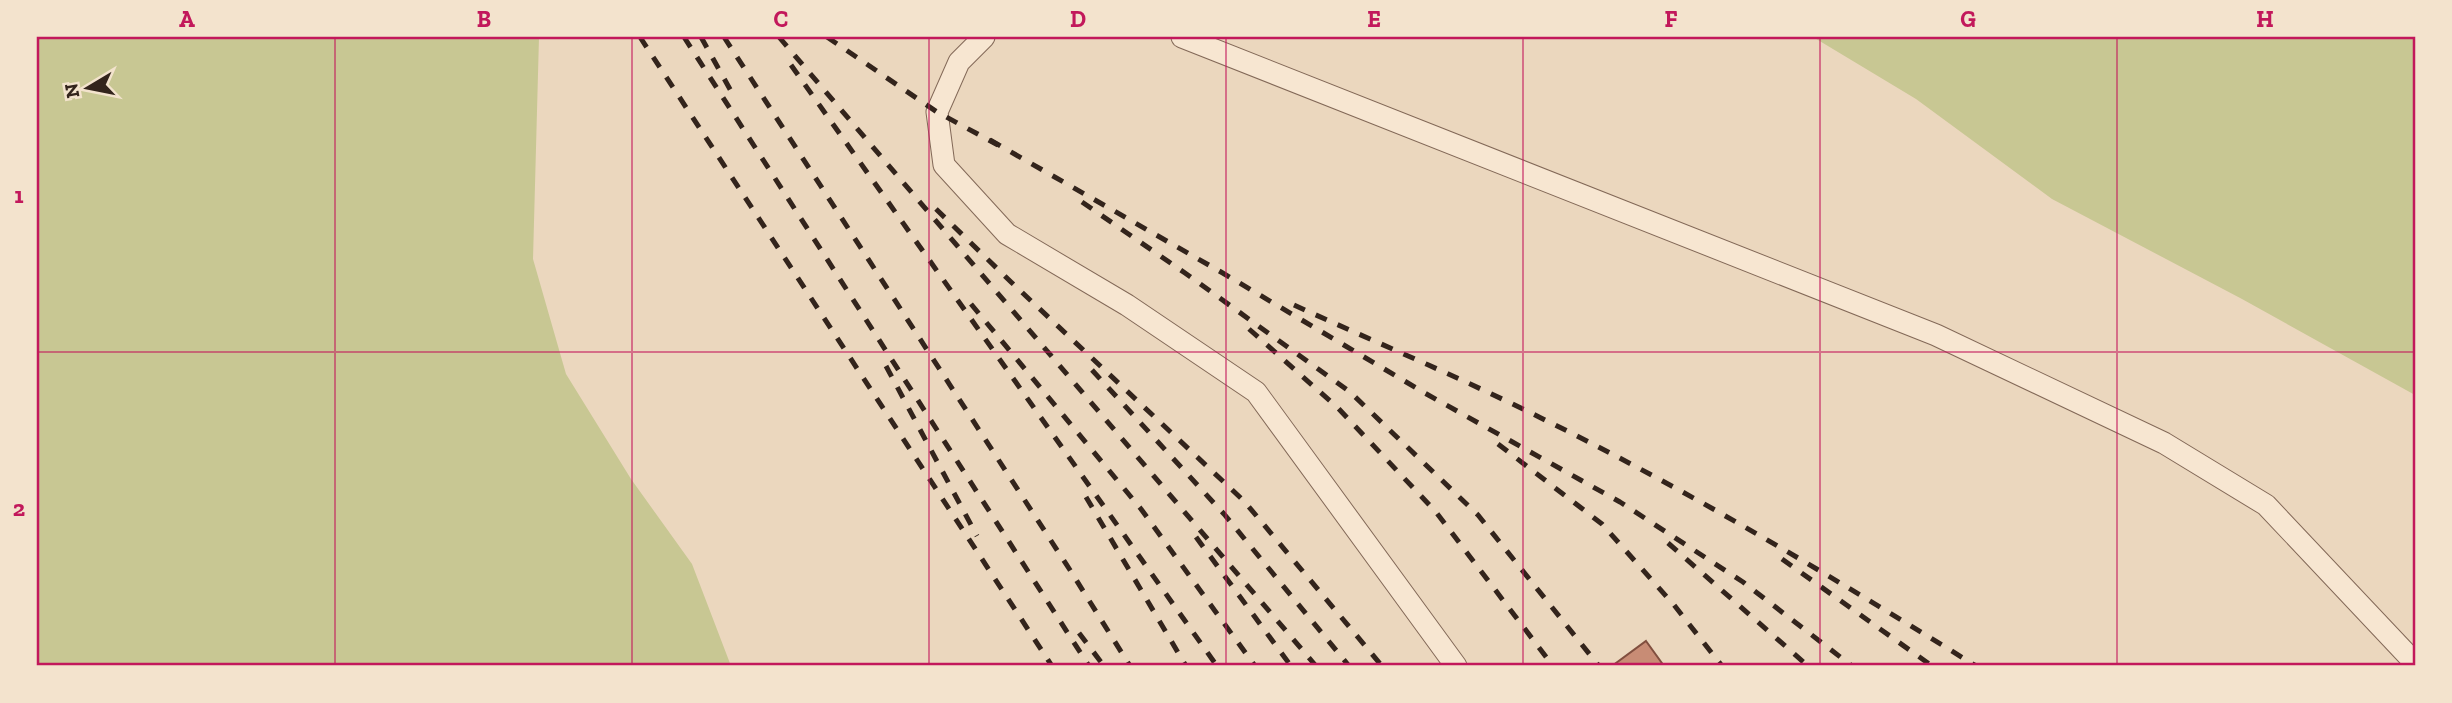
<svg xmlns="http://www.w3.org/2000/svg" width="2452" height="703" font-family="'Zilla Slab',serif">
	<rect width="100%" height="100%" fill="#ebd7be"/>
	<g fill="#c8c793">
		<path d="M 37,37 L 539,37 L 533,259 L 566,374 L 631,479 L 692,564 L 731,666 L 37,666 Z"/>
		<path d="M 1813,37 L 2415,37 L 2415,395 L 2242,299 L 2052,199 L 1916,99 Z"/>
	</g>
	<path fill="#c88c75" stroke="#814f3f" stroke-width="2" d="M 1646,641 L 1664,666 L 1612,666 Z"/>
	<g fill="none" stroke-linecap="round" stroke-linejoin="round">
		<defs>
			<g id="service">
				<path d="M 984,37 L 959,62 L 937,112 L 944,165 L 1007,234 L 1127,305 L 1256,392 L 1456,666"/>
				<path d="M 1182,37 L 1936,335 L 2164,443 L 2266,505 L 2415,663"/>
			</g>
		</defs>
		<use href="#service" stroke="#836958" stroke-width="23"/>
		<use href="#service" stroke="#f7e6d1" stroke-width="21"/>
		<g stroke="#33241c" stroke-width="5" stroke-dasharray="12 12" stroke-linecap="butt">
			<path d="M 640,37 L 1052,666"/>
			<path d="M 684,37 L 1089,666"/>
			<path d="M 701,37 L 731,91"/>
			<path d="M 724,37 L 1070,570 L 1130,666"/>
			<path d="M 779,37 L 1316,666"/>
			<path d="M 827,37 L 937,112 L 998,145"/>
			<path d="M 791,65 L 1217,666"/>
			<path d="M 990,140 L 1221,272 L 1423,392 L 1620,502 L 1743,582 L 1852,666"/>
			<path d="M 1082,202 L 1185,273 L 1350,392 L 1478,515 L 1599,666"/>
			<path d="M 936,209 L 1011,282 L 1244,501 L 1382,666"/>
			<path d="M 971,304 L 1141,509 L 1255,666"/>
			<path d="M 1294,305 C 1375,342 1459,377 1539,417 C 1690,491 1834,578 1976,666"/>
			<path d="M 1249,329 L 1338,408 L 1436,512 L 1553,666"/>
			<path d="M 886,366 L 977,536"/>
			<path d="M 1092,370 L 1224,514 L 1349,666"/>
			<path d="M 1498,444 L 1602,524 L 1674,605 L 1722,666"/>
			<path d="M 1086,497 L 1186,666"/>
			<path d="M 1196,537 L 1291,666"/>
			<path d="M 1668,543 L 1808,666"/>
			<path d="M 1782,559 L 1932,666"/>
			<path d="M 1079,633 L 1104,666"/>
		</g>
	</g>
	<path fill="none" stroke="#c2185b" stroke-width="2" stroke-opacity="0.55" d="M 335,37 L 335,666M 632,37 L 632,666M 929,37 L 929,666M 1226,37 L 1226,666M 1523,37 L 1523,666M 1820,37 L 1820,666M 2117,37 L 2117,666M 37,352 L 2415,352"/>
	<rect width="2452" height="703" fill="none" stroke="#f3e3cd" stroke-width="77"/>
	<g transform="translate(88 88) rotate(260)" stroke="#f3e3cd" stroke-width="5" paint-order="stroke">
	<path d="M0-5L12 26L0 18L-12 26Z" fill="#33241c"/>
	<text y="-10" font-size="19" font-weight="bold" text-anchor="middle" fill="#33241c">N</text>
	</g>
	<rect x="38" y="38" width="2376" height="626" fill="none" stroke="#c2185b" stroke-width="2.5"/>
	<g font-size="23" text-anchor="middle" font-weight="bold" fill="#c2185b">
		<text x="187" y="27">A</text>
		<text x="484" y="27">B</text>
		<text x="781" y="27">C</text>
		<text x="1078" y="27">D</text>
		<text x="1374" y="27">E</text>
		<text x="1671" y="27">F</text>
		<text x="1968" y="27">G</text>
		<text x="2265" y="27">H</text>
		<text x="19" y="203">1</text>
		<text x="19" y="516">2</text>
	</g>
</svg>
